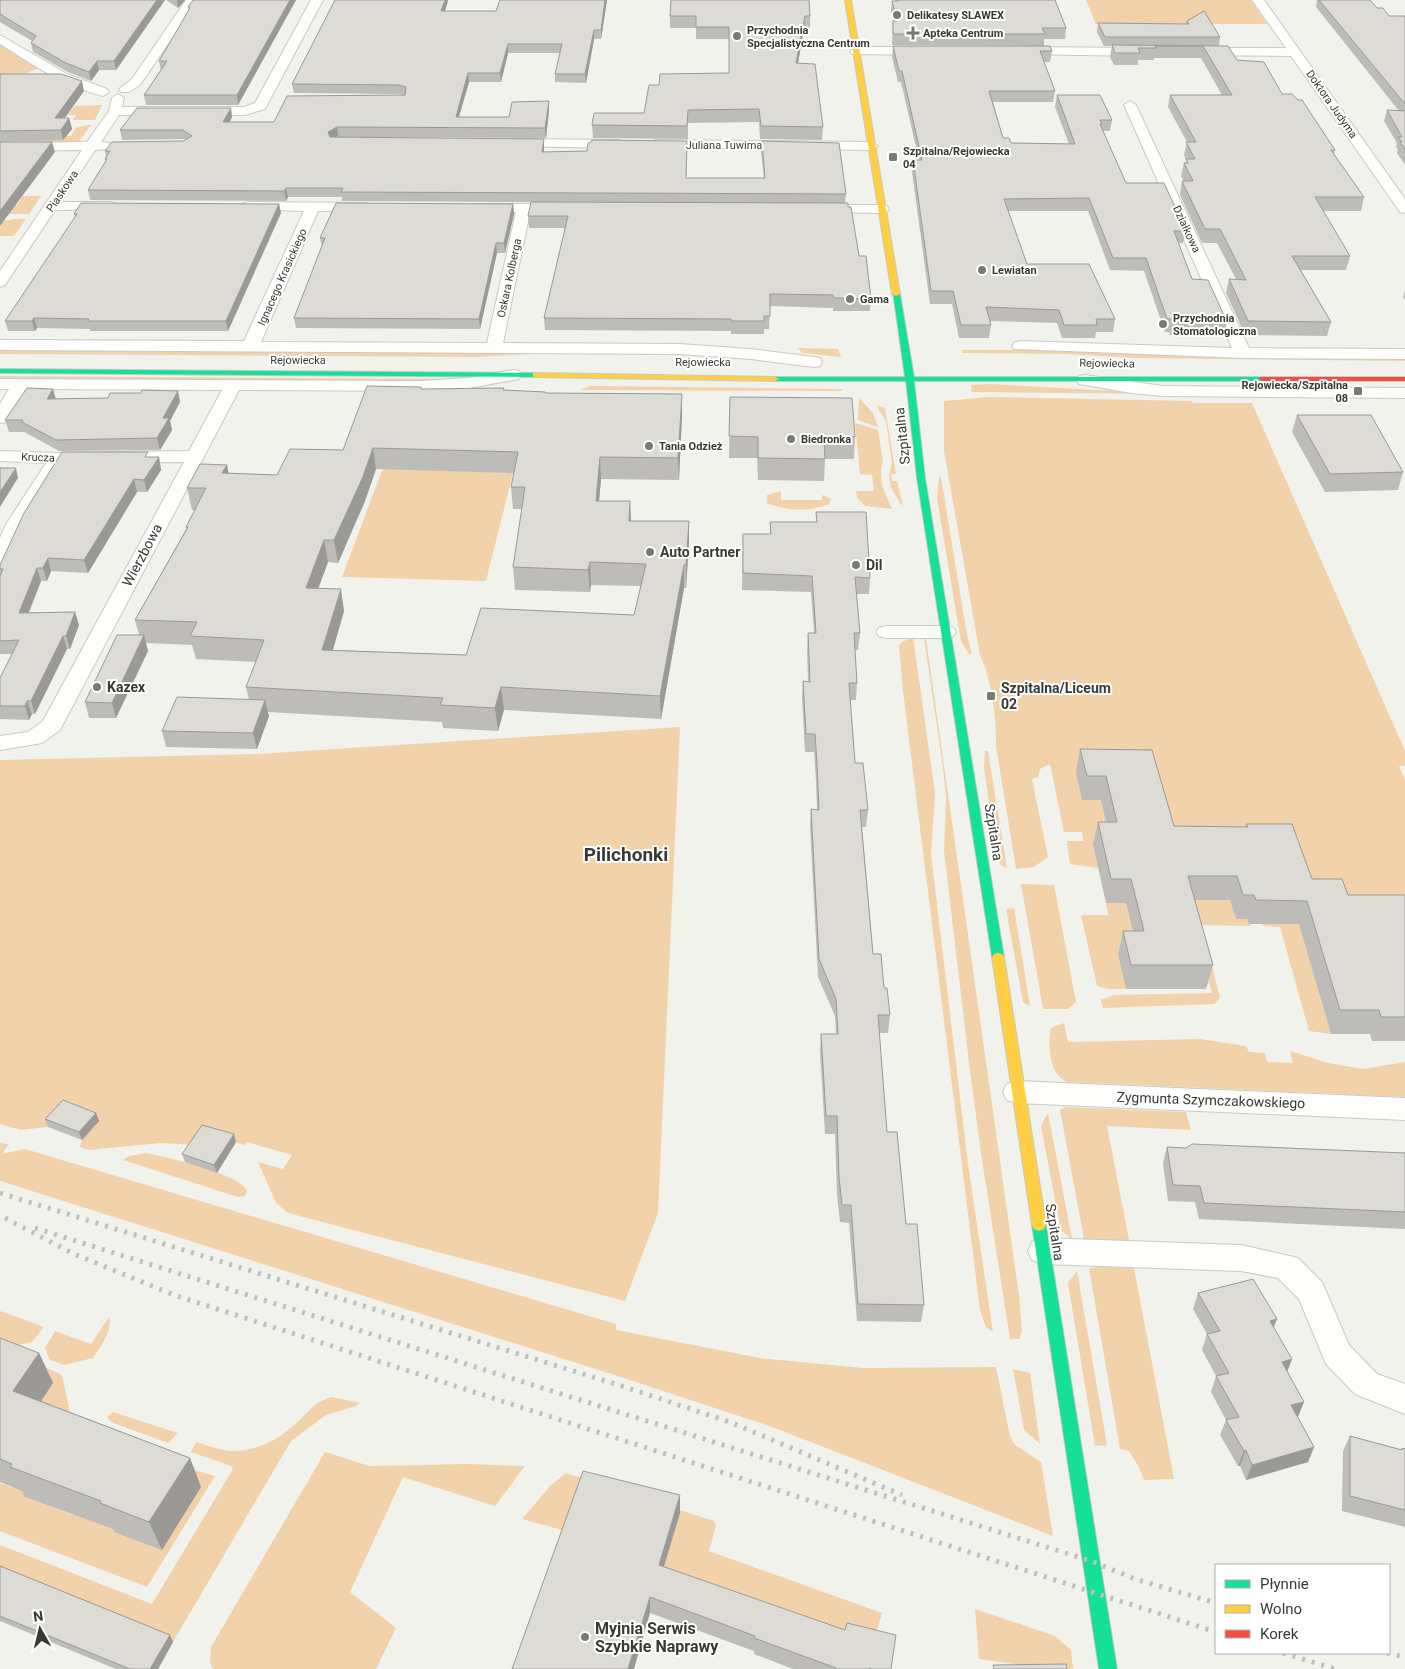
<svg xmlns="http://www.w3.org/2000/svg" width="1405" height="1669" font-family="Roboto,sans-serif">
	<rect width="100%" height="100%" fill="#f2f2ec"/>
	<g fill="#f1d2aa">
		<path d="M 1086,0 L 1251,0 L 1267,24 L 1096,24 Z"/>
		<path d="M 0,41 L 43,66 L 17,77 L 0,77 Z"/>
		<path d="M 102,105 L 95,120 L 73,120 L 76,115 L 67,115 L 75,106 Z"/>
		<path d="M 87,125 L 91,125 L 78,143 L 35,143 L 45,129 L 48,136 L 71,136 L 76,128 Z"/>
		<path d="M 23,196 L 41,196 L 29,214 L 0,214 L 6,205 L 17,205 Z"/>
		<path d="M 12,219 L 26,219 L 14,236 L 0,236 L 0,224 L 3,220 L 11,220 Z"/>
		<path d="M 798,348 L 838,349 L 841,357 L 802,353 Z"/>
		<path d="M 0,349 L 545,353 L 478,357 L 0,354 Z"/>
		<path d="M 962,350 L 1057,350 L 1165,355 L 1405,358 L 1405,361 L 1136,358 L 1066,354 L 962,353 Z"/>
		<path d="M 0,376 L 456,379 L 414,384 L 0,381 Z"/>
		<path d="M 992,384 L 1165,394 L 972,392 L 971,385 Z"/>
		<path d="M 591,386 L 841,389 L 842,391 L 580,390 Z"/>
		<path d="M 988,397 L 1192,401 L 1193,403 L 1252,403 L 1405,751 L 1405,766 L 1399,766 L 1405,780 L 1405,921 L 1165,841 L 1150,786 L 1082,800 L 1101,800 L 1112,846 L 1093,846 L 1098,868 L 1070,864 L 1067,841 L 1083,841 L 1082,832 L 1064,832 L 1050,764 L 1040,769 L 1038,777 L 1032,779 L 1048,857 L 1034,867 L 1016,869 L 996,746 C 997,722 991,676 980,655 L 944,451 L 944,401 Z"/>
		<path d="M 859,398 L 873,413 L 878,427 L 858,420 Z"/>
		<path d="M 876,405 L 885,408 L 896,474 L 891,474 L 892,481 L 897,481 L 903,507 L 891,488 L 889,474 L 892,463 L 886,421 Z"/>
		<path d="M 855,423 L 878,430 L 883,461 L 881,470 L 882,486 L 892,509 L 865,506 L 857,498 L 856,491 L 874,491 L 872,475 L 860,474 Z"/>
		<path d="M 383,468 L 513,473 L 486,581 L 342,577 Z"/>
		<path d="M 939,477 L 941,477 L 967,635 L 972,654 L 969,654 L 961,641 L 937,499 Z"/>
		<path d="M 781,491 L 781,500 L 822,500 L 822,495 L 831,499 L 829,504 C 811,512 785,511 767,503 L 767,495 Z"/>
		<path d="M 913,637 L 935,793 L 931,854 L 943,955 L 968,1164 L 993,1332 L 986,1327 L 980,1310 L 903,691 L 899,646 L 902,642 Z"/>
		<path d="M 924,638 L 926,638 C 957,857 988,1076 1019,1295 L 1022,1332 L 1019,1339 L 1010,1339 L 981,1153 L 970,1071 L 944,851 L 946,797 L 943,768 Z"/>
		<path d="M 680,727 L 658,1213 L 625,1301 L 288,1213 L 276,1203 L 258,1162 L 283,1169 L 292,1155 L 247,1142 L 245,1145 L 204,1134 L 197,1145 L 160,1143 L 89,1150 L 80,1147 L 82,1140 L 98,1121 L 21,1130 L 0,1124 L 0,760 L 257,754 Z"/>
		<path d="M 985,751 L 988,751 L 1007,868 L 1001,865 L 996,853 L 984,767 Z"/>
		<path d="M 1021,884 L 1054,885 L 1076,1002 L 1068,1009 L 1043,1009 Z"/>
		<path d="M 1191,900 L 1230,900 L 1236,919 L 1247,919 L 1251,926 L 1201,925 Z"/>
		<path d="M 1106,903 L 1126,903 L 1139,955 L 1118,955 L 1126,989 L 1108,989 L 1097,986 L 1081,915 L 1108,915 Z"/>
		<path d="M 1014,908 L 1030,1006 L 1023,1002 L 1006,909 Z"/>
		<path d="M 1262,919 L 1298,919 L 1331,1034 L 1309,1031 L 1280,927 L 1263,926 Z"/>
		<path d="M 1212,966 L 1220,998 L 1214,1004 L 1103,1008 L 1101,1000 L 1114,995 L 1212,993 L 1204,967 Z"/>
		<path d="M 1064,1023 L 1068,1042 L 1200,1039 L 1246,1046 L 1249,1052 L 1265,1053 L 1267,1062 L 1293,1063 L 1290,1051 L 1328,1063 L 1363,1069 L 1405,1062 L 1405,1097 L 1067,1082 C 1064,1080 1060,1078 1058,1075 C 1049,1065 1048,1040 1051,1028 Z"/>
		<path d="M 1065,1107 L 1186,1112 L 1191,1130 L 1107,1126 L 1130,1245 L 1085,1244 L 1060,1110 Z"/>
		<path d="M 1048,1113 L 1072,1239 L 1063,1232 L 1060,1226 L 1041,1126 Z"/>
		<path d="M 0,1143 L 9,1144 L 2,1154 L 25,1149 L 616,1324 L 616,1330 L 760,1358 L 863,1368 L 996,1367 L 1010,1436 L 1015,1445 L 1041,1462 L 1053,1536 L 772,1427 L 602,1371 L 0,1181 Z"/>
		<path d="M 147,1153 C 166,1157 241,1174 247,1191 L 245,1196 L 238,1197 L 123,1160 L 129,1156 Z"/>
		<path d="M 1133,1263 L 1174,1479 L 1144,1480 L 1139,1467 L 1129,1451 L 1120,1449 L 1089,1268 Z"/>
		<path d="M 1077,1271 L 1107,1445 L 1095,1446 L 1068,1283 Z"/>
		<path d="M 0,1311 L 44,1327 L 32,1342 L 11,1347 L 0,1343 Z"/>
		<path d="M 109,1317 C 113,1331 100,1347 93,1358 L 64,1365 L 50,1360 L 45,1348 L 55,1331 L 91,1344 Z"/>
		<path d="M 38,1364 L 62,1375 L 71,1417 L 28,1421 Z"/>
		<path d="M 1013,1369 L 1030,1373 L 1040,1444 L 1024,1430 Z"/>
		<path d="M 331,1397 L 360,1403 L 356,1406 L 326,1415 L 291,1441 L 173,1642 L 0,1571 L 0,1545 L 152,1604 L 233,1469 L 231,1466 L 191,1452 L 196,1442 C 207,1445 221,1451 233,1451 C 257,1451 278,1440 295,1424 C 311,1411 309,1405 331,1397 Z"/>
		<path d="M 113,1412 L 178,1433 L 168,1443 L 111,1422 L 107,1417 Z"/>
		<path d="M 325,1452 L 369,1466 L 468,1464 L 525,1466 L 495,1506 L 403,1477 L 350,1592 L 396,1628 L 376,1669 L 213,1669 L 210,1662 L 211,1647 Z"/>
		<path d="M 183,1467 L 215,1476 L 147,1587 L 0,1531 L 0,1483 L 28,1493 L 25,1497 L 73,1515 L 75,1511 Z"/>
		<path d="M 566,1473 L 714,1521 L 716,1526 L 709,1551 L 882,1613 L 872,1647 L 569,1532 L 522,1519 L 550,1486 Z"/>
		<path d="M 975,1609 L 1055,1636 L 1071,1650 L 1073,1669 L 1048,1669 L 979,1659 Z"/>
	</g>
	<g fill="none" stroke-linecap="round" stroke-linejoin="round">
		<defs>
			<g id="street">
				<path d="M 186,0 L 198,0 L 140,85 L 129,92 L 121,92 L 119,89 L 132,79 Z"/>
				<path d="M 311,0 L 323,0 L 265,109 L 245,115 L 119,115 L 101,142 L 109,143 L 111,146 L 109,149 L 95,150 L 61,202 L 110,202 L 115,203 L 117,206 L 115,209 L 55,210 L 5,285 L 0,287 L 0,271 L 82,150 L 0,151 L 0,143 L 87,142 L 109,111 L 112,98 L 118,94 L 124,98 L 122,107 L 244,107 L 255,103 Z"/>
				<path d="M 1252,0 L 1264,0 L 1405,199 L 1405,213 L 1400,212 L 1291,56 L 1197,55 L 1195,52 L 1197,49 L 1201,48 L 1286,48 Z"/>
				<path d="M 0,35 L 67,74 L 107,89 L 109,92 L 103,96 C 64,86 33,65 0,44 Z"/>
				<path d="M 856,47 L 925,47 L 931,51 L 925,55 L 852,54 L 850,51 Z"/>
				<path d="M 1021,47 L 1142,48 L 1148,52 L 1142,56 L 1017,54 L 1015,51 Z"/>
				<path d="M 1130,101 L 1136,105 L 1249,348 L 1405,349 L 1405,359 L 1243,358 L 1014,349 L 1012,346 L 1014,343 L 1020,341 L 1232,348 L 1124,105 Z"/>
				<path d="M 513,139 L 619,140 L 626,144 L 619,148 L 508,146 L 506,143 Z"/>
				<path d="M 655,140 L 871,142 L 878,146 L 871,150 L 650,147 L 648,144 Z"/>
				<path d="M 249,202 L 365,203 L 370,204 L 372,207 L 370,210 L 365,211 L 318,211 L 261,342 L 487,343 L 516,212 L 481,212 L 476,211 L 474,208 L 476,205 L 481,204 L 560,204 L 565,205 L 567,208 L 565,211 L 530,212 L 503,343 L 679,344 L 751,349 L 814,357 L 820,358 L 822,362 L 820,366 L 814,367 L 751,359 L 679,354 L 0,350 L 0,340 L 244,341 L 304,211 L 244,209 L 242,206 L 244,203 Z"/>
				<path d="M 819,205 L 882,205 L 887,206 L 889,209 L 887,212 L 882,213 L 814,212 L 812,209 L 814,206 Z"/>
				<path d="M 513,370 L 519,371 L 521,375 L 519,379 L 469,388 L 420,391 L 239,390 L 60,730 L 42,743 L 0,750 L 0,736 L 28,732 L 43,721 L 184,462 L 64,463 L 25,526 L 10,561 L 7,565 L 0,567 L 0,538 L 5,526 L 46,463 L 0,461 L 0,451 L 58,453 L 189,451 L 222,390 L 26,389 L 6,422 L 0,423 L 0,404 L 9,389 L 0,389 L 0,379 L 420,381 L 469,378 Z"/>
				<path d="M 1085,375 L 1163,386 L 1405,388 L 1405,398 L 1163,396 L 1131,393 L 1079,384 L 1077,380 L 1079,376 Z"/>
				<path d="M 886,626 L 946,626 L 953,628 L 956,632 L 953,636 L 946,638 L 886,638 L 879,636 L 876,632 L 879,628 Z"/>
				<path d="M 1017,1081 L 1405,1098 L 1405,1120 L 1017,1103 L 1007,1100 L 1003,1092 L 1007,1084 Z"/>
				<path d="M 1043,1238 L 1241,1245 L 1298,1258 L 1322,1282 L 1349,1345 L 1377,1374 L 1405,1384 L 1405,1414 L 1355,1394 L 1326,1364 L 1299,1299 L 1278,1278 L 1241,1271 L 1043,1264 L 1032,1260 L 1028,1251 L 1032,1242 Z"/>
			</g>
			<g id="fast">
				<path d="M 893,292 L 900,294 L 914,377 L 1263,377 L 1267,379 L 1263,381 L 914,381 L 925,478 L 1004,957 L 1002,960 L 994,960 L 992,957 L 917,478 L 906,381 L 775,381 L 771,379 L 775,377 L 905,377 Z"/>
				<path d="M 0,369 L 536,373 L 540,375 L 536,377 L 0,373 Z"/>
				<path d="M 1039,1219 L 1044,1221 L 1046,1225 L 1117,1669 L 1099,1669 L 1032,1225 L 1034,1221 Z"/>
			</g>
			<g id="slow">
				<path d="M 845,0 L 851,0 L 900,294 L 896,296 L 892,294 Z"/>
				<path d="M 533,373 L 775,377 L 779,379 L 775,381 L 536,377 L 533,377 Z"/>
				<path d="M 998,953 L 1002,954 L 1004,957 L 1046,1225 L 1044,1229 L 1039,1231 L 1034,1229 L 1032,1225 L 992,957 L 994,954 Z"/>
			</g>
			<path id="jam" d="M 1260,377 L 1405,377 L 1405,381 L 1263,381 L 1259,379 Z"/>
		</defs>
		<use href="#street" stroke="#c9c9c5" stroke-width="2"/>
		<use href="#fast" stroke="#c9c9c5" stroke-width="2"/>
		<use href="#slow" stroke="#c9c9c5" stroke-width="2"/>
		<use href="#jam" stroke="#c9c9c5" stroke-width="2"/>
		<use href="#street" fill="#fdfdfc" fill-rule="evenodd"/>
		<use href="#fast" fill="#16e098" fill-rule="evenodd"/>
		<use href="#slow" fill="#ffcf43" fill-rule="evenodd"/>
		<use href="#jam" fill="#f24e42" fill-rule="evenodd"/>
		<g stroke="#bfbfbe" stroke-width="5" stroke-dasharray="3 7" stroke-linecap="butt">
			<path d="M 0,1193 L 625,1387 L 730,1422 L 902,1495"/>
			<path d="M 5,1218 L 74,1254 L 174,1295 L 1216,1632"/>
			<path d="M 35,1228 L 1091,1561 L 1135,1579 L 1216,1603"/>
			<path d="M 1283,1653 L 1335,1669"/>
			<path d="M 1387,1653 L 1405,1657"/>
		</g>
	</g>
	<g fill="#bdbcb8" fill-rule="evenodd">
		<path d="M 0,0 L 165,0 L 116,70 L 99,70 L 91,81 L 68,72 L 33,52 L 31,43 L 32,41 L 0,22 Z"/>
		<path d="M 166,0 L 185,0 L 178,8 Z"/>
		<path d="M 296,0 L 238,105 L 146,105 L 144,95 L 161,70 L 159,61 L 189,11 L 188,7 Z"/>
		<path d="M 607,0 L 601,39 L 594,39 L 586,83 L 555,82 L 555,74 L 560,53 L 508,53 L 501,82 L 469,82 L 459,117 L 509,117 L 549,101 L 549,111 L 546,138 L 337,137 L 544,149 L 544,152 L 686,178 L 764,178 L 761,151 L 762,141 L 846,194 L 845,203 L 871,299 L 870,311 L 833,311 L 833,308 L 770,306 L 769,329 L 764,329 L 764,334 L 731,334 L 731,331 L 545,330 L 544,318 L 565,228 L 529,228 L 528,216 L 531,202 L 342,201 L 342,197 L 288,197 L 286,201 L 90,200 L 88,190 L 105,162 L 105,159 L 106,157 L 105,151 L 183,141 L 186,140 L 185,139 L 122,140 L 120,130 L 232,117 L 230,122 L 274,122 L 404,95 L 400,94 L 294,93 L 292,84 L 448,1 L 445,11 L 496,11 Z"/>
		<path d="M 895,0 L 1055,0 L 1066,28 L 1065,39 L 1044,39 L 1044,46 L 892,45 L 893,21 L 891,12 L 892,1 L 895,1 Z"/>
		<path d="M 1317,0 L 1370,0 L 1377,8 L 1389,16 L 1405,16 L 1405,165 L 1397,153 L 1398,150 L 1396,147 L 1397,143 L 1384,121 L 1387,110 L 1399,111 L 1316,7 Z"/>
		<path d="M 670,16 L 810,16 L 810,28 L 804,28 L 798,63 L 823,127 L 822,140 L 760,139 L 759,122 L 688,123 L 688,139 L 593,138 L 592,125 L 644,113 L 659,85 L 729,73 L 729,39 L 696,39 L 696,28 L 670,28 Z"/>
		<path d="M 1187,21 L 1220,37 L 1219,46 L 1282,94 L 1335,150 L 1334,154 L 1364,197 L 1361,211 L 1323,211 L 1350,256 L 1346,270 L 1301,270 L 1331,322 L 1327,336 L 1245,335 L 1226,293 L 1229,279 L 1236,279 L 1217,243 L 1202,243 L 1180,195 L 1182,181 L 1184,181 L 1181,176 L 1184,163 L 1186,163 L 1186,160 L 1184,155 L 1187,142 L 1168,107 L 1170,95 L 1222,95 L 1201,58 L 1154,58 L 1154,60 L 1138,60 L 1138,65 L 1114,65 L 1110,57 L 1112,46 L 1104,46 L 1097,32 L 1098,23 L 1186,24 Z"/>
		<path d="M 893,46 L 1052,51 L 1050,62 L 1044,62 L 1055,91 L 1053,102 L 993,102 L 1003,138 L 1011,143 L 1069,144 L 1055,107 L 1057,95 L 1112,120 L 1110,131 L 1103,131 L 1126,183 L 1186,231 L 1183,243 L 1178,243 L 1192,279 L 1227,322 L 1224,335 L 1170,335 L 1169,332 L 1165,332 L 1144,271 L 1110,270 L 1088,211 L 1008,211 L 1027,264 L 1115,319 L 1113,332 L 1096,332 L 1095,338 L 1062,338 L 1057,323 L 990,321 L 991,325 L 989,338 L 959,338 L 952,304 L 930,304 L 912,172 L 913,160 L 919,160 L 901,82 L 898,82 L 892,57 Z"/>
		<path d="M 0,74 L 84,91 L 64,118 L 69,118 L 72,129 L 63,140 L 0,142 Z"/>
		<path d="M 279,204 L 281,213 L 228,331 L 90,331 L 90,329 L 37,328 L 35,331 L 8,331 L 5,321 L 75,218 L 74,214 Z"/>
		<path d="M 513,204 L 514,214 L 505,253 L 497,253 L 480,329 L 296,328 L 294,318 L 322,247 L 320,238 Z"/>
		<path d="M 1405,291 L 1405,300 L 1403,297 Z"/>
		<path d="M 422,389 L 504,390 L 545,393 L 682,394 L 682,415 L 679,480 L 601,479 L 599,501 L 630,501 L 631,521 L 689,521 L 689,543 L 686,588 L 684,588 L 661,719 L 504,710 L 498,731 L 443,728 L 442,722 L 268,712 L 269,716 L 257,749 L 166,747 L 162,731 L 249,700 L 246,687 L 256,662 L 196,659 L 192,645 L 146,643 L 148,651 L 116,718 L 89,718 L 85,702 L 139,635 L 135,620 L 186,529 L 186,527 L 195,510 L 192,510 L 187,488 L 227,465 L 228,473 L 277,475 L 343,450 ZM 376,469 L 514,473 L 511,487 L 513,509 L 522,509 L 513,567 L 515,590 L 590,592 L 591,585 L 641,586 L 634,615 L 466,655 L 333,650 L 344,611 L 318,588 L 328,562 L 338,563 L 365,501 Z"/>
		<path d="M 178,391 L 180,402 L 170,421 L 172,430 L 160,450 L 59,451 L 26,433 L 25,432 L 9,432 L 5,420 L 56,399 L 108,398 L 141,393 Z"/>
		<path d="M 730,397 L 855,437 L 854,459 L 825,459 L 824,481 L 758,480 L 757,458 L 729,458 Z"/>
		<path d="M 1297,415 L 1403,472 L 1398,490 L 1325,492 L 1292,432 Z"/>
		<path d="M 149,457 L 159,457 L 161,470 L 147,492 L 137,492 L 88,573 L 51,571 L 47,581 L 41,581 L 29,613 L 75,612 L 79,625 L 70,649 L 67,649 L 35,714 L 32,714 L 29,720 L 0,719 L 0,678 L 12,654 L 0,654 L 0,565 Z"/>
		<path d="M 816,512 L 870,578 L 869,594 L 856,594 L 860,633 L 858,650 L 855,650 L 857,683 L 856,700 L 850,700 L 855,763 L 868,810 L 866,827 L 862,827 L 873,954 L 884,988 L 890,1015 L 888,1033 L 879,1033 L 887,1132 L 924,1305 L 921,1322 L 857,1321 L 849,1223 L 840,1222 L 837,1195 L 835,1134 L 825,1134 L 820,1052 L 821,1034 L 836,1034 L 835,1016 L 818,977 L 810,827 L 811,809 L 817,810 L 816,781 L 814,752 L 805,752 L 802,698 L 803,681 L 808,682 L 807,650 L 808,633 L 814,633 L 811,592 L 742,590 L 743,534 L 770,534 L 770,522 L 816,522 Z"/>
		<path d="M 1080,749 L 1174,826 L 1246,827 L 1246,824 L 1312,879 L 1348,895 L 1405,895 L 1405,1041 L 1372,1041 L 1370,1034 L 1331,1034 L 1299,924 L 1249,924 L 1247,919 L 1236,919 L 1230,900 L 1194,900 L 1213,965 L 1206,989 L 1126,989 L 1118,955 L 1123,931 L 1133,931 L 1126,903 L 1106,903 L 1093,845 L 1098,822 L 1106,822 L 1101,800 L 1082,800 L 1076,773 Z"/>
		<path d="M 96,1113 L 99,1121 L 82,1140 L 48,1127 L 45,1119 Z"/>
		<path d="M 236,1142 L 217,1173 L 185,1162 L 182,1154 Z"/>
		<path d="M 1167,1147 L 1186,1148 L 1405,1153 L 1405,1229 L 1199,1219 L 1195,1202 L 1168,1201 L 1163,1163 Z"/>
		<path d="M 1198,1293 L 1274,1327 L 1287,1372 L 1298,1417 L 1314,1447 L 1308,1462 L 1246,1480 L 1240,1466 L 1238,1466 L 1220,1435 L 1226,1420 L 1211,1392 L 1216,1376 L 1202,1350 L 1207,1334 L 1193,1309 Z"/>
		<path d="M 0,1338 L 39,1353 L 53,1383 L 41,1401 L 190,1458 L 201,1487 L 162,1550 L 114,1532 L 113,1529 L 25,1497 L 22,1491 L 0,1482 Z"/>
		<path d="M 1350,1436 L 1401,1450 L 1402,1448 L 1405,1449 L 1405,1527 L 1342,1511 L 1343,1451 Z"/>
		<path d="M 680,1495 L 680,1513 L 664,1567 L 891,1669 L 793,1669 L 754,1654 L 754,1651 L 650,1613 L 512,1669 Z"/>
		<path d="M 0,1566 L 170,1635 L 173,1642 L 158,1669 L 116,1669 L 0,1621 Z"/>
	</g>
	<g fill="#9a9996">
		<path d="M 157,0 L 165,0 L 116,70 L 114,61 Z"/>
		<path d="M 177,0 L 185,0 L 178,8 Z"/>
		<path d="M 290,0 L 296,0 L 238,105 L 237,95 Z"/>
		<path d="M 445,0 L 448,0 L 448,1 L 442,20 L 441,11 Z"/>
		<path d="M 605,0 L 607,0 L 601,39 L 601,30 Z"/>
		<path d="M 805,16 L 804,28 L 796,75 L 796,63 Z"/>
		<path d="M 594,30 L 594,39 L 586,83 L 585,74 Z"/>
		<path d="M 508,44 L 508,53 L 501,82 L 500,73 Z"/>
		<path d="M 97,61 L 99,70 L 91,81 L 89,72 Z"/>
		<path d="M 468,73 L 469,82 L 456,126 L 456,117 Z"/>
		<path d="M 82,81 L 84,91 L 57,129 L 55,118 Z"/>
		<path d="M 549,101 L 549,111 L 546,138 L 545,128 Z"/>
		<path d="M 231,108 L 232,117 L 225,131 L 223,122 Z"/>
		<path d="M 69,118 L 72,129 L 63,140 L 61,130 Z"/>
		<path d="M 337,127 L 338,136 L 329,142 L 328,132 Z"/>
		<path d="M 544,139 L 544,149 L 543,161 L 542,152 Z"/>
		<path d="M 52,142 L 55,152 L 0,226 L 0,211 Z"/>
		<path d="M 286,188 L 288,197 L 286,201 L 284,191 Z"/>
		<path d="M 279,204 L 281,213 L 228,331 L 226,321 Z"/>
		<path d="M 513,204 L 514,214 L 505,253 L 504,243 Z"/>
		<path d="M 496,243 L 497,253 L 480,329 L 479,319 Z"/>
		<path d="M 34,318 L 37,328 L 35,331 L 32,321 Z"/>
		<path d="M 53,389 L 56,400 L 47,399 Z"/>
		<path d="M 178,391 L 180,402 L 170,421 L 172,430 L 160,450 L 157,438 L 163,418 Z"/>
		<path d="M 682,394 L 682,415 L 679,480 L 678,458 Z"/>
		<path d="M 373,448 L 376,469 L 365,501 L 338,563 L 334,540 Z"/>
		<path d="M 159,457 L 161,470 L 147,492 L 144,480 Z"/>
		<path d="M 600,457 L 601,479 L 597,523 L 596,501 Z"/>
		<path d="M 227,465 L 231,487 L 222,473 Z"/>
		<path d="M 16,468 L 18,478 L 0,507 L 0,492 Z"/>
		<path d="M 134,479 L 137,492 L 88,573 L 84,560 Z"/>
		<path d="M 630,501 L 631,523 L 629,521 Z"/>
		<path d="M 689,521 L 689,543 L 686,588 L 686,565 Z"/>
		<path d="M 324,540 L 328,562 L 310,611 L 306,588 Z"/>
		<path d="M 48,558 L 51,571 L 47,581 L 43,568 Z"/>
		<path d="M 590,562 L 591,585 L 590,592 L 588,570 Z"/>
		<path d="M 684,565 L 684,588 L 661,719 L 660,696 Z"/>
		<path d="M 37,568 L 41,581 L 23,626 L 19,613 Z"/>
		<path d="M 341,589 L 344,611 L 326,673 L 322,650 Z"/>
		<path d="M 75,612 L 79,625 L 70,649 L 66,636 Z"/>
		<path d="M 144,635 L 148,651 L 116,718 L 112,703 Z"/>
		<path d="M 63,636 L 67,649 L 35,714 L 31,701 Z"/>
		<path d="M 501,687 L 504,710 L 498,731 L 495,708 Z"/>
		<path d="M 265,700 L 269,716 L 257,749 L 253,733 Z"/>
		<path d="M 27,701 L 32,714 L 29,720 L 25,706 Z"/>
		<path d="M 96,1113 L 99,1121 L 82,1140 L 79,1132 Z"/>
		<path d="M 234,1134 L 236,1142 L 217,1173 L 214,1165 Z"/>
		<path d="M 1277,1319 L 1271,1334 L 1270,1321 Z"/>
		<path d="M 39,1353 L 53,1383 L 28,1421 L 13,1391 Z"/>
		<path d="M 1292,1359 L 1286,1375 L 1282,1362 Z"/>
		<path d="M 1304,1402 L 1298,1417 L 1291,1405 Z"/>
		<path d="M 1314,1447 L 1308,1462 L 1246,1480 L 1252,1465 Z"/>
		<path d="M 1246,1450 L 1240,1466 L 1238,1466 L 1244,1451 Z"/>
		<path d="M 190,1458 L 201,1487 L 162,1550 L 149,1522 Z"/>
		<path d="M 680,1495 L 680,1513 L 659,1582 L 659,1565 Z"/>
		<path d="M 650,1597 L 650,1613 L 634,1669 L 628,1669 Z"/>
		<path d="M 170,1635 L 173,1642 L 158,1669 L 150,1669 Z"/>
	</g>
	<g fill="#dcdbd6" stroke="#9a9996" fill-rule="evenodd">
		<path d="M 0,0 L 157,0 L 114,61 L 97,61 L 89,72 L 66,63 L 31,43 L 36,36 L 0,14 Z"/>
		<path d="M 193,0 L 290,0 L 237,95 L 144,95 L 167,61 L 159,61 L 190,8 L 188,7 Z"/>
		<path d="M 335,0 L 445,0 L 441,11 L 496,11 L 500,0 L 605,0 L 601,30 L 594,30 L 585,74 L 555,74 L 562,44 L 508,44 L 500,73 L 468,73 L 456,117 L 509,117 L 512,102 L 549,101 L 545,128 L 337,127 L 328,132 L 330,137 L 544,139 L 542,152 L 587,151 L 588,143 L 591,142 L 592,140 L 687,141 L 686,178 L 765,178 L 762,141 L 839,143 L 846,194 L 341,192 L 343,188 L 286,188 L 284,191 L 88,190 L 107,159 L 105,159 L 110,151 L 105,151 L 112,142 L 183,141 L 192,136 L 183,130 L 120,130 L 137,108 L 231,108 L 223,122 L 274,122 L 287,96 L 405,95 L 406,87 L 399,85 L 292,84 Z"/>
		<path d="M 671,0 L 809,0 L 810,16 L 805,16 L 796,63 L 815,64 L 823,127 L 761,126 L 759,109 L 688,110 L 687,126 L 592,125 L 594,113 L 644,113 L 649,85 L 659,85 L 660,74 L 729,73 L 729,27 L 696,27 L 696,16 L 670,16 Z"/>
		<path d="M 898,0 L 1055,0 L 1066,28 L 1042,28 L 1045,34 L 893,34 L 893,21 L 897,21 L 892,1 L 899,1 Z"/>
		<path d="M 1319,0 L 1370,0 L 1377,8 L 1383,8 L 1389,16 L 1405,16 L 1405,104 Z"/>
		<path d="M 1204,11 L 1220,37 L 1105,37 L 1098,23 L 1189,24 L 1187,21 Z"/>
		<path d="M 1112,45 L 1228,46 L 1237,60 L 1264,62 L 1282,94 L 1292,94 L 1298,100 L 1302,100 L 1335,150 L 1331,150 L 1364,197 L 1315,197 L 1350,256 L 1292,256 L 1331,322 L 1248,321 L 1229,279 L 1246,280 L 1220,229 L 1205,229 L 1182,181 L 1193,181 L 1184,163 L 1188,163 L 1186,159 L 1195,159 L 1186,142 L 1196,142 L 1170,95 L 1232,95 L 1203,46 L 1155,46 L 1156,48 L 1138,48 L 1140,53 L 1115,53 Z"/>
		<path d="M 893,46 L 1050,46 L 1052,51 L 1040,51 L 1055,91 L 989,91 L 1003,138 L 1009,138 L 1011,143 L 1075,144 L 1057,95 L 1100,95 L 1112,120 L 1100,120 L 1102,124 L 1100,124 L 1126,183 L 1164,183 L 1186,231 L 1174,231 L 1192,279 L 1208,280 L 1227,322 L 1173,322 L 1172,319 L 1167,319 L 1146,258 L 1113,258 L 1089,198 L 1004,199 L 1027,264 L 1089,264 L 1115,319 L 1096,319 L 1097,325 L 1064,325 L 1059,310 L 986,307 L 991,325 L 961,325 L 953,291 L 931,291 L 913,160 L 922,160 L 902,71 L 899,71 Z"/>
		<path d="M 0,74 L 61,74 L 82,81 L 55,118 L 69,118 L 61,130 L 0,131 Z"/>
		<path d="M 1387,110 L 1405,111 L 1405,150 L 1400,142 L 1402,142 L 1398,137 L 1402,137 Z"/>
		<path d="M 0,142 L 52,142 L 0,211 Z"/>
		<path d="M 531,202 L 848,203 L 848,207 L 851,207 L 859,256 L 866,256 L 871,299 L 834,298 L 833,295 L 770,294 L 770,316 L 764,316 L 764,321 L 731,321 L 731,319 L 544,318 L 568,216 L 528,216 Z"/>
		<path d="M 81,203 L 279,204 L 226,321 L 88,321 L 89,319 L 34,318 L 32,321 L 5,321 L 77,214 L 74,214 Z"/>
		<path d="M 336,203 L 513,204 L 504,243 L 496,243 L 479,319 L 294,318 L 325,238 L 320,238 Z"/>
		<path d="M 367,386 L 421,387 L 421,389 L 504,388 L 503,390 L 545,392 L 545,393 L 682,394 L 678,458 L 600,457 L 596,501 L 630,501 L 629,521 L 689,521 L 686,565 L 684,565 L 660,696 L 501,687 L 495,708 L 440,705 L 443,698 L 246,687 L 264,640 L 190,636 L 197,622 L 135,620 L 188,527 L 186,527 L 206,488 L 187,488 L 200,464 L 227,465 L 222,473 L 277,475 L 290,449 L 343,450 ZM 373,448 L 518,452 L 511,487 L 525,487 L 513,567 L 588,570 L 590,562 L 646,564 L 634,615 L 481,608 L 466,655 L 322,650 L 341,589 L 306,588 L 324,540 L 334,540 L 362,479 Z"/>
		<path d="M 27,388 L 53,389 L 47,399 L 108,398 L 110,393 L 141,393 L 142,390 L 178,391 L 163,418 L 169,418 L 157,438 L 56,440 L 22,422 L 23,420 L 5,420 Z"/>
		<path d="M 730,397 L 852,398 L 855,437 L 824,437 L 825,459 L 758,458 L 758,437 L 729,436 Z"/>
		<path d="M 1297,415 L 1371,415 L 1403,472 L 1330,474 Z"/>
		<path d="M 62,452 L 148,452 L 145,457 L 159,457 L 144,480 L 134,479 L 84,560 L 48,558 L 43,568 L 37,568 L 19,613 L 75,612 L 66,636 L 63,636 L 31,701 L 27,701 L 25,706 L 0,706 L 0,678 L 19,640 L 0,641 L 0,576 L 3,569 L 0,569 L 0,565 L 24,513 Z"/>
		<path d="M 0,468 L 16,468 L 0,492 Z"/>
		<path d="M 816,512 L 866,512 L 870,578 L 855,577 L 860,633 L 854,633 L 857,683 L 849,683 L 855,763 L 863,763 L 868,810 L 860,810 L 873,954 L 881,954 L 884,988 L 887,988 L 890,1015 L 878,1015 L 887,1132 L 897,1132 L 906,1224 L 917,1224 L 924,1305 L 858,1304 L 851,1205 L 842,1205 L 839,1177 L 837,1116 L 826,1116 L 821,1034 L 838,1034 L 836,999 L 819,959 L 811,809 L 819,810 L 817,763 L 815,734 L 806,734 L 803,681 L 810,682 L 808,633 L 816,633 L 812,576 L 743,573 L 743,534 L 771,534 L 770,522 L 817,522 Z"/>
		<path d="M 117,635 L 144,635 L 112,703 L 85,702 Z"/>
		<path d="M 177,697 L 265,700 L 253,733 L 162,731 Z"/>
		<path d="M 1080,749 L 1152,750 L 1174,826 L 1248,827 L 1246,824 L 1292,824 L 1312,879 L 1342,879 L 1348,895 L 1405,895 L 1405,1017 L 1381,1017 L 1379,1010 L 1340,1010 L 1307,901 L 1256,900 L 1254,895 L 1243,895 L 1237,876 L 1188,876 L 1213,965 L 1131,965 L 1123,931 L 1144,931 L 1131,879 L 1111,879 L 1098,822 L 1117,822 L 1106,776 L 1087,776 Z"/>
		<path d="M 63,1100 L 96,1113 L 79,1132 L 45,1119 Z"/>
		<path d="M 202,1125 L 234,1134 L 214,1165 L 182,1154 Z"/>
		<path d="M 1192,1144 L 1405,1153 L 1405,1212 L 1204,1203 L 1200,1186 L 1173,1185 L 1167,1147 L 1186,1148 Z"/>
		<path d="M 1253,1279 L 1277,1319 L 1270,1321 L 1292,1359 L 1282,1362 L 1304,1402 L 1291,1405 L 1314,1447 L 1252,1465 L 1246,1450 L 1244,1451 L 1226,1420 L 1239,1417 L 1216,1376 L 1229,1373 L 1207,1334 L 1220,1331 L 1198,1293 Z"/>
		<path d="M 0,1338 L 39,1353 L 13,1391 L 190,1458 L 149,1522 L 100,1503 L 101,1501 L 10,1467 L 12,1464 L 0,1459 Z"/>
		<path d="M 1350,1436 L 1402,1450 L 1402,1448 L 1405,1449 L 1405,1510 L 1350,1496 Z"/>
		<path d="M 583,1471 L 680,1495 L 659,1565 L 845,1630 L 847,1623 L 896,1635 L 891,1669 L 872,1669 L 869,1668 L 869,1669 L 836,1669 L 836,1668 L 754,1638 L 755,1636 L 650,1597 L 628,1669 L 512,1669 Z"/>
		<path d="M 0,1566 L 170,1635 L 150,1669 L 130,1669 L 0,1616 Z"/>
		<path d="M 1066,1664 L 1067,1669 L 994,1669 L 993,1665 Z"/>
	</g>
	<g fill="#7a7a74" stroke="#fff" stroke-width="2">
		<circle cx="897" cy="15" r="5"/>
		<path d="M910.5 25.5h5v5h5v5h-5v5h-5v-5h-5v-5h5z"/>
		<circle cx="737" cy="36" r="5"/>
		<rect x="888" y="152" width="10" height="10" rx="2.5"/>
		<circle cx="982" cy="270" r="5"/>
		<circle cx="850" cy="299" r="5"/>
		<circle cx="1163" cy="324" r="5"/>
		<rect x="1353" y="386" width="10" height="10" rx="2.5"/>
		<circle cx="791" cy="439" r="5"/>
		<circle cx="649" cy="446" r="5"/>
		<circle cx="650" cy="552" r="5"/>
		<circle cx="856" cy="565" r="5"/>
		<circle cx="97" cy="687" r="5"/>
		<rect x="986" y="691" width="10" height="10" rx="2.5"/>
		<circle cx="585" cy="1637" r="5"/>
	</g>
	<g text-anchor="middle" stroke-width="4" stroke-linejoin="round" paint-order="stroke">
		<g font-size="11" font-weight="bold" fill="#393934" stroke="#fff" text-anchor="start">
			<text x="907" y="19">Delikatesy SLAWEX</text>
			<text x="747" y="34">Przychodnia<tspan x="747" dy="13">Specjalistyczna Centrum</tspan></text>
			<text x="923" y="37">Apteka Centrum</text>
			<text x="903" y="155">Szpitalna/Rejowiecka<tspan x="903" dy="13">04</tspan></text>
			<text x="992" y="274">Lewiatan</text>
			<text x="860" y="303">Gama</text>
			<text x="1173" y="322">Przychodnia<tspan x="1173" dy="13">Stomatologiczna</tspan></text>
			<text x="1348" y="389" text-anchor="end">Rejowiecka/Szpitalna<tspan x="1348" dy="13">08</tspan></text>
			<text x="801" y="443">Biedronka</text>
			<text x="659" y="450">Tania Odzież</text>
		</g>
		<g font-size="11" fill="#393934" stroke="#fff">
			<text transform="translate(1332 104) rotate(55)" y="4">Doktora Judyma</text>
			<text x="724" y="149">Juliana Tuwima</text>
			<text transform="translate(62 191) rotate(-56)" y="4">Piaskowa</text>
			<text transform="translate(1187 229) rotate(65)" y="4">Działkowa</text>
			<text transform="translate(282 277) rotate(-66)" y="4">Ignacego Krasickiego</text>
			<text transform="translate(509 278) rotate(-78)" y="4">Oskara Kolberga</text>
			<text x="298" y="364">Rejowiecka</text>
			<text x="703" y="366">Rejowiecka</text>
			<text transform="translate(1107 363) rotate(1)" y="4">Rejowiecka</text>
			<text transform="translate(38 457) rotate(2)" y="4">Krucza</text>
		</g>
		<g font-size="14" fill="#393934" stroke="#fff">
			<text transform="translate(902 436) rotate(-96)" y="5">Szpitalna</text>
			<text transform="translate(142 555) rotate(-62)" y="5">Wierzbowa</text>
			<text transform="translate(994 832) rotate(81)" y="5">Szpitalna</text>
			<text transform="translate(1211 1100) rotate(2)" y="5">Zygmunta Szymczakowskiego</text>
			<text transform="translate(1055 1232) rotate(81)" y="5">Szpitalna</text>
		</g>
		<g font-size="14" font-weight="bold" fill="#393934" stroke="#fff" text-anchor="start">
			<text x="660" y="557">Auto Partner</text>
			<text x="866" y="570">Dil</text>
			<text x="107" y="692">Kazex</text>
			<text x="1001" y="693">Szpitalna/Liceum<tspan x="1001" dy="16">02</tspan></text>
		</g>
		<g font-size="16" font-weight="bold" fill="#393934" stroke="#fff" text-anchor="start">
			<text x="595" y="1634">Myjnia Serwis<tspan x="595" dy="18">Szybkie Naprawy</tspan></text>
		</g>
		<g font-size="19" font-weight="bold" fill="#393934" stroke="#fff">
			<text x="626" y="861">Pilichonki</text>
		</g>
	</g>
	<rect x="1215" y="1564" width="175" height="90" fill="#ffffff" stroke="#b0b0ae"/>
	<rect x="1225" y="1580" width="25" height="8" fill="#16e098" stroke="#b0b0ae"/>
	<text x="1260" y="1589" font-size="15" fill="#393934">Płynnie</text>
	<rect x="1225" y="1605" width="25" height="8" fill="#ffcf43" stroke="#b0b0ae"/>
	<text x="1260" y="1614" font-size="15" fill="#393934">Wolno</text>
	<rect x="1225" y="1630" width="25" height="8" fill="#f24e42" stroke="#b0b0ae"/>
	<text x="1260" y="1639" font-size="15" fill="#393934">Korek</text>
	<g transform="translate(40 1629) rotate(352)" stroke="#ffffff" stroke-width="4" paint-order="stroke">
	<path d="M0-4L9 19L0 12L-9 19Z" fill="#393934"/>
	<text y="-8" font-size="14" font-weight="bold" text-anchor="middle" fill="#393934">N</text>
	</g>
</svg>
